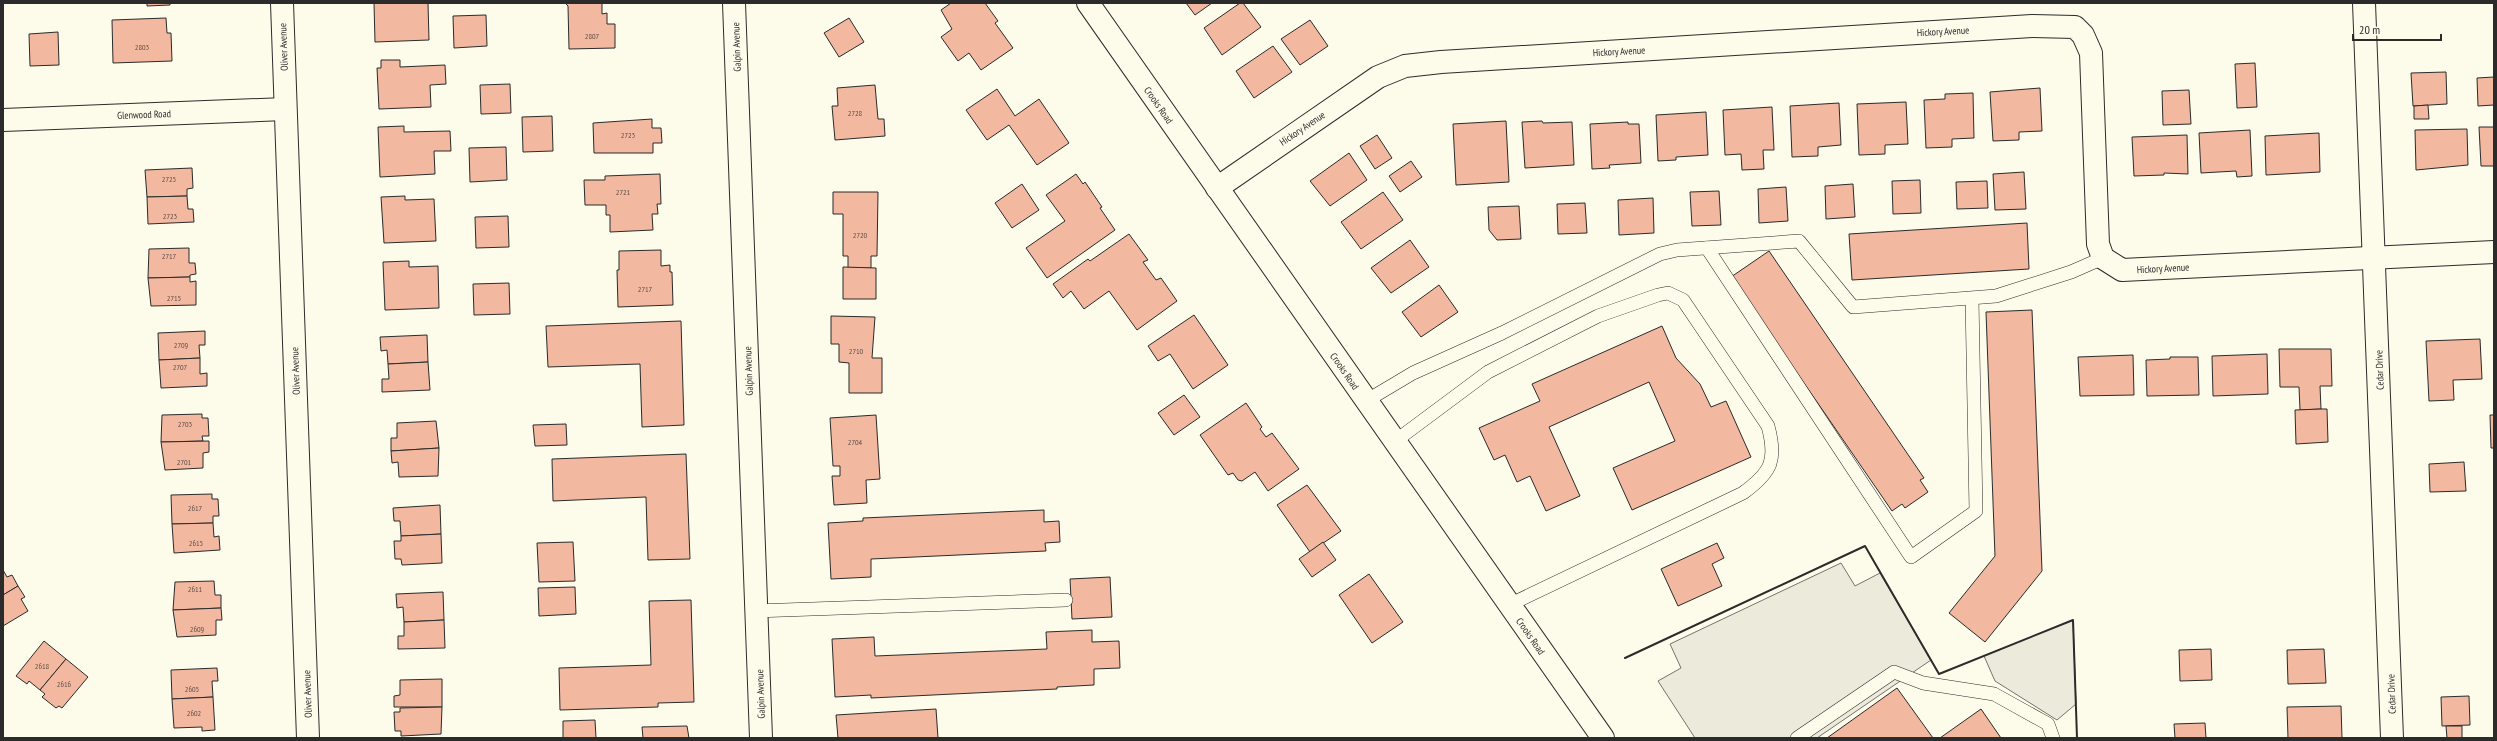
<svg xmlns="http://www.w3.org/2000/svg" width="2497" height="741" font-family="'PT Sans Narrow',sans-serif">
	<rect width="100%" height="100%" fill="#fdfbea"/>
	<g fill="#eceadb" stroke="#74746e">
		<path d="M 1841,563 L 1855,586 L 1880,573 L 1931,660 L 1817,738 L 1695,738 L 1658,681 L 1681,668 L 1670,644 Z"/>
		<path d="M 2073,620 L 2076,704 L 2057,720 L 1995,681 L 1984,656 Z"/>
	</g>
	<g fill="#f2b8a0" stroke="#2b2b2b">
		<path d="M 147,3 L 170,3 L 170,5 L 147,6 Z"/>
		<path d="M 374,3 L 428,3 L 429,40 L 375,42 Z"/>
		<path d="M 565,3 L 602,3 L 602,14 L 607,13 L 607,24 L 615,24 L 615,48 L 569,49 L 568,6 Z"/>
		<path d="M 951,3 L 985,3 L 998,21 L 995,23 L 1013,48 L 981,70 L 969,53 L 958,61 L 941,37 L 952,29 L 941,10 Z"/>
		<path d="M 1186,3 L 1212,3 L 1195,15 Z"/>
		<path d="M 1240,3 L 1243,3 L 1261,27 L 1222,55 L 1204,28 Z"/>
		<path d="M 486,15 L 487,46 L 454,48 L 453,16 Z"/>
		<path d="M 166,18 L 167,33 L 171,33 L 172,61 L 113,63 L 112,20 Z"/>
		<path d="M 849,18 L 864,42 L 839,57 L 824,33 Z"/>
		<path d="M 1310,20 L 1328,46 L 1300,65 L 1281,39 Z"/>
		<path d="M 58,32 L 59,65 L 30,66 L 29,34 Z"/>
		<path d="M 1273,46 L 1292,72 L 1254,98 L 1236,71 Z"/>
		<path d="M 381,60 L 400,60 L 400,67 L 445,65 L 446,84 L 430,85 L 431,107 L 379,109 L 377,68 L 381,68 Z"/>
		<path d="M 2255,63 L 2257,107 L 2237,108 L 2235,64 Z"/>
		<path d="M 2446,72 L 2447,104 L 2413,106 L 2411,73 Z"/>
		<path d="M 2494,77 L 2494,105 L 2478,106 L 2477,78 Z"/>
		<path d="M 510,84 L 511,113 L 481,114 L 480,85 Z"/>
		<path d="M 875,85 L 878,119 L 884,119 L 885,136 L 835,140 L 832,106 L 838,106 L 837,88 Z"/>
		<path d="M 2040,88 L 2042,131 L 2019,132 L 2019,140 L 1993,141 L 1990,92 Z"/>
		<path d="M 997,89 L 1015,116 L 1039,99 L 1069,143 L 1037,165 L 1009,125 L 987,140 L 966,110 Z"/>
		<path d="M 2189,90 L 2191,124 L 2163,125 L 2162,91 Z"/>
		<path d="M 1973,93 L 1974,138 L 1952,139 L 1952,147 L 1926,148 L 1924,100 L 1945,99 L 1945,94 Z"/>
		<path d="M 1906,102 L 1908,144 L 1885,145 L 1885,154 L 1859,155 L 1857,104 Z"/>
		<path d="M 1839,103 L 1841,145 L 1818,147 L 1818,156 L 1792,157 L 1790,106 Z"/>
		<path d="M 2428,105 L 2429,119 L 2414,119 L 2414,106 Z"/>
		<path d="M 1772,107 L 1774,150 L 1763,150 L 1764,169 L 1742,170 L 1741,154 L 1725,155 L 1723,110 Z"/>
		<path d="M 1706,112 L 1708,155 L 1676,157 L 1676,160 L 1658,161 L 1656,115 Z"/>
		<path d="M 552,116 L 553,151 L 523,152 L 522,117 Z"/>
		<path d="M 652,119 L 652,128 L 661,128 L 662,143 L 653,143 L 653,153 L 594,153 L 593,123 Z"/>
		<path d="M 1506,121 L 1509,182 L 1456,185 L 1453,124 Z"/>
		<path d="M 1542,121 L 1543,123 L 1572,122 L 1574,165 L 1525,168 L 1522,122 Z"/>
		<path d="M 1628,122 L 1628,124 L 1639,124 L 1641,163 L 1609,165 L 1610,168 L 1592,169 L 1590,124 Z"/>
		<path d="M 404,126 L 404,132 L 450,131 L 451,151 L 434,151 L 435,174 L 380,177 L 378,127 Z"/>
		<path d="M 2479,127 L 2494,127 L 2494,166 L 2481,166 Z"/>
		<path d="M 2467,129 L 2468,165 L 2416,170 L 2415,130 Z"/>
		<path d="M 2250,130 L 2252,176 L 2237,177 L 2236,171 L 2201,173 L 2199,133 Z"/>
		<path d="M 2319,133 L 2320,172 L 2266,175 L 2265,136 Z"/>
		<path d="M 1377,135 L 1392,158 L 1375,169 L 1360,146 Z"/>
		<path d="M 2187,135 L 2188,174 L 2164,173 L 2164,175 L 2134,176 L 2132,137 Z"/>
		<path d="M 506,147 L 507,180 L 470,182 L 469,148 Z"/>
		<path d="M 1349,153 L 1367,180 L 1330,206 L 1310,181 Z"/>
		<path d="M 1411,161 L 1422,177 L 1400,192 L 1389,176 Z"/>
		<path d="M 192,168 L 193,188 L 187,189 L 187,196 L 147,197 L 145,170 Z"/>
		<path d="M 2024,172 L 2026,209 L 1995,210 L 1993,174 Z"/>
		<path d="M 660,174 L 661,204 L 657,204 L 658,214 L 652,214 L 653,230 L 610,232 L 610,215 L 606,215 L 606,205 L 585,205 L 584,180 L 605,180 L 605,176 Z"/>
		<path d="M 1076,174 L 1083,184 L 1085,182 L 1102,207 L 1100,208 L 1115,230 L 1047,278 L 1026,248 L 1065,221 L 1046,195 Z"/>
		<path d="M 1920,180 L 1921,213 L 1893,214 L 1892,181 Z"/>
		<path d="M 1987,181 L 1988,208 L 1957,209 L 1956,182 Z"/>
		<path d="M 1022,184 L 1039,210 L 1012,228 L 995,203 Z"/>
		<path d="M 1853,184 L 1855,217 L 1826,219 L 1825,186 Z"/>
		<path d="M 1786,187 L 1788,221 L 1759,223 L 1758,189 Z"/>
		<path d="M 1719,191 L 1721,225 L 1692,226 L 1690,192 Z"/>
		<path d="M 833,192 L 878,192 L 877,256 L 871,256 L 871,268 L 848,268 L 848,256 L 843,256 L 843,214 L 833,214 Z"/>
		<path d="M 1383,192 L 1403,220 L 1361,249 L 1341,222 Z"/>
		<path d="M 187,196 L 188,209 L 193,209 L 194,222 L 148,224 L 147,197 Z"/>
		<path d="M 405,196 L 405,200 L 434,199 L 436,241 L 384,243 L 381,197 Z"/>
		<path d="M 1653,198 L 1654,233 L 1619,235 L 1618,200 Z"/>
		<path d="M 1585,203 L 1587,233 L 1558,234 L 1557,204 Z"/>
		<path d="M 1519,206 L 1521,239 L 1497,240 L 1489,230 L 1488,207 Z"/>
		<path d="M 508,216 L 509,247 L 476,248 L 475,217 Z"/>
		<path d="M 2027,223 L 2029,269 L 1852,280 L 1849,234 Z"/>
		<path d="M 1129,234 L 1148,260 L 1143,262 L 1156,280 L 1161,278 L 1177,301 L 1137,330 L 1109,291 L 1084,309 L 1071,291 L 1063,298 L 1053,284 L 1088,259 L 1090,261 Z"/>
		<path d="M 1410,240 L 1429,267 L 1391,293 L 1371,268 Z"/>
		<path d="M 189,248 L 189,263 L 195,263 L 196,274 L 190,275 L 190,277 L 148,278 L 149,249 Z"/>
		<path d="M 661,250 L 661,266 L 670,265 L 670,272 L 672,272 L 673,305 L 618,307 L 617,270 L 619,270 L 619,251 Z"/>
		<path d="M 1769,251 L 1924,478 L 1920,480 L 1928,492 L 1905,508 L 1902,504 L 1892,511 L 1731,277 Z"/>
		<path d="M 409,261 L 409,267 L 438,266 L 439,308 L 385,310 L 383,262 Z"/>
		<path d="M 843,267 L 876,268 L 876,299 L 843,299 Z"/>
		<path d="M 190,277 L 190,282 L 196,281 L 196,305 L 151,306 L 148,278 Z"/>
		<path d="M 509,283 L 510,314 L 474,315 L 473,284 Z"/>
		<path d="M 1439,285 L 1458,312 L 1421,337 L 1402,312 Z"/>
		<path d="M 2032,310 L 2042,571 L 1985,642 L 1949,613 L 1995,556 L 1986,312 Z"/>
		<path d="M 1194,315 L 1228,365 L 1193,389 L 1170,354 L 1158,361 L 1148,346 Z"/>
		<path d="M 831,316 L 875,317 L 872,358 L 882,358 L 882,393 L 849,393 L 849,363 L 839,362 L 839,344 L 831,344 Z"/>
		<path d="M 681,321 L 684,425 L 642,427 L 640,364 L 548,367 L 546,326 Z"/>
		<path d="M 1662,326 L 1676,358 L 1700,384 L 1711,407 L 1726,401 L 1751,457 L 1632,510 L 1613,468 L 1675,441 L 1649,382 L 1549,427 L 1580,496 L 1546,511 L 1530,476 L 1517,482 L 1505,455 L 1494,460 L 1479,428 L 1540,401 L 1532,384 Z"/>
		<path d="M 205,331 L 205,345 L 199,345 L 200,358 L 159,360 L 158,333 Z"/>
		<path d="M 427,335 L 428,362 L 388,364 L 387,350 L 381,351 L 380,337 Z"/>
		<path d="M 2480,339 L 2482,379 L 2453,380 L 2454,400 L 2429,401 L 2426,341 Z"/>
		<path d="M 2279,349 L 2331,349 L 2332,386 L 2320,386 L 2321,409 L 2300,410 L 2299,387 L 2280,387 Z"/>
		<path d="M 2267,354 L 2268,394 L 2213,396 L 2212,356 Z"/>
		<path d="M 2133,355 L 2134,395 L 2080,396 L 2078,357 Z"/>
		<path d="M 2170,357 L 2198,357 L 2199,395 L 2147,396 L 2146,360 L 2170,359 Z"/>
		<path d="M 200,358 L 200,374 L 207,373 L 207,386 L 161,388 L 159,360 Z"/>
		<path d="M 428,362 L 430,390 L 382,392 L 382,379 L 389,379 L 388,364 Z"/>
		<path d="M 1184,395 L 1200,417 L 1174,435 L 1158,413 Z"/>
		<path d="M 1246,403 L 1262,427 L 1260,429 L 1266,437 L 1272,433 L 1299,469 L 1268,491 L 1255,472 L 1242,481 L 1238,480 L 1233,473 L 1228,475 L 1200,435 Z"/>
		<path d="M 2321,409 L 2327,409 L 2328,442 L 2296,444 L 2295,410 Z"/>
		<path d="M 202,414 L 202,418 L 208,418 L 209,436 L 202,436 L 203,441 L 161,442 L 162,415 Z"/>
		<path d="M 876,415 L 880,479 L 866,480 L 867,503 L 834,505 L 832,476 L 840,476 L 840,466 L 833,466 L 830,418 Z"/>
		<path d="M 2490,415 L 2494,415 L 2494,448 L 2491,448 Z"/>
		<path d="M 436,421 L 439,448 L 391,451 L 391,438 L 397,438 L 397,423 Z"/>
		<path d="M 566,424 L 567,445 L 535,446 L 533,425 Z"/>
		<path d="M 209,441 L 209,452 L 203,453 L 203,468 L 165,470 L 161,442 Z"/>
		<path d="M 439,448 L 438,476 L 399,477 L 398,462 L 392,463 L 391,451 Z"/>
		<path d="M 686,454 L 690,559 L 648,560 L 646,497 L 553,501 L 552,459 Z"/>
		<path d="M 2464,462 L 2466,491 L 2430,492 L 2429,464 Z"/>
		<path d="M 1307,485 L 1341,531 L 1310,552 L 1277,505 Z"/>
		<path d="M 212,494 L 212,499 L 218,499 L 219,516 L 213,516 L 213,523 L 172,524 L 171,495 Z"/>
		<path d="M 440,505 L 441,534 L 401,536 L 400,521 L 394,521 L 393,508 Z"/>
		<path d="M 1044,510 L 1044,522 L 1059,521 L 1060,542 L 1045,543 L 1046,551 L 871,559 L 871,577 L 831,579 L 828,523 L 863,521 L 863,518 Z"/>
		<path d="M 213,523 L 214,537 L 219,536 L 220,550 L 174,553 L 172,524 Z"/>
		<path d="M 441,534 L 442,563 L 402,565 L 401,559 L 395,559 L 394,541 L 401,541 L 401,536 Z"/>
		<path d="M 573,542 L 575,581 L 539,582 L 537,543 Z"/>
		<path d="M 1323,542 L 1336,560 L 1312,577 L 1299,559 Z"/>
		<path d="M 1717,543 L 1724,558 L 1712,564 L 1722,586 L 1678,606 L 1661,569 Z"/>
		<path d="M 3,570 L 7,577 L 12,575 L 18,586 L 3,595 Z"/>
		<path d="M 1369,574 L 1403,622 L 1372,643 L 1339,595 Z"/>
		<path d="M 1110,577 L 1112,617 L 1072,619 L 1070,579 Z"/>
		<path d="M 214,581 L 215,595 L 221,595 L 221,608 L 173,610 L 175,582 Z"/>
		<path d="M 18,586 L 25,597 L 21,599 L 28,611 L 3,626 L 3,595 Z"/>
		<path d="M 575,587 L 576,614 L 539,616 L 538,588 Z"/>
		<path d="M 443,592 L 444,620 L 404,622 L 403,607 L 397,608 L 396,594 Z"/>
		<path d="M 691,600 L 694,702 L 658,703 L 658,707 L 560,710 L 559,668 L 651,665 L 649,601 Z"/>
		<path d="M 221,608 L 222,620 L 216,620 L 216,635 L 177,637 L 173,610 Z"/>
		<path d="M 444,620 L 445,648 L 398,649 L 398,636 L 404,636 L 404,622 Z"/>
		<path d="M 1092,630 L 1092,642 L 1119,641 L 1120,668 L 1094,669 L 1094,685 L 1057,687 L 1057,689 L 871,698 L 871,695 L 835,697 L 832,639 L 874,637 L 875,656 L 1047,649 L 1046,632 Z"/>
		<path d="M 44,641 L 66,659 L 40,690 L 29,681 L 27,684 L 16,676 Z"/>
		<path d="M 2211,649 L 2212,680 L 2180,681 L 2179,650 Z"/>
		<path d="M 2324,649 L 2326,683 L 2288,684 L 2287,650 Z"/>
		<path d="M 66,659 L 88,677 L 62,708 L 59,706 L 56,708 L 42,697 L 45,694 L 40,690 Z"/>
		<path d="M 217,668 L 218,681 L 212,681 L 213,697 L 172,699 L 171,670 Z"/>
		<path d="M 442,679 L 442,707 L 394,707 L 394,696 L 400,695 L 400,680 Z"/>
		<path d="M 1897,688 L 1933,738 L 1827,738 Z"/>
		<path d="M 2469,696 L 2470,725 L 2442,726 L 2441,697 Z"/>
		<path d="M 213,697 L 215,730 L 202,731 L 202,727 L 174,728 L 172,699 Z"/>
		<path d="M 2341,706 L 2342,738 L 2288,738 L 2287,707 Z"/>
		<path d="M 442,707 L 441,734 L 401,736 L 401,731 L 395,731 L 394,712 L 400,712 L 400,708 Z"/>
		<path d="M 936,709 L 938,738 L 838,738 L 836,715 Z"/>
		<path d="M 1981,709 L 2001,738 L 1940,738 Z"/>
		<path d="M 595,720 L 596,738 L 563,738 L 563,721 Z"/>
		<path d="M 2205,723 L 2206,738 L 2175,738 L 2174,724 Z"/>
		<path d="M 687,726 L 689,738 L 643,738 L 642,727 Z"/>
		<path d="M 2446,726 L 2462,726 L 2462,738 L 2447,738 Z"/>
	</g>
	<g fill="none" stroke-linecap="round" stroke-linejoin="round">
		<defs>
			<g id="lane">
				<path d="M 1707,248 L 1911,557 L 1976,511 L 1972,299"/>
				<path d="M 1366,401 L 1413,373 L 1502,333 L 1660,254 L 1677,250 L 1799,241 L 1853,307 L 1996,296 L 2071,272 L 2103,258"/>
				<path d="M 1394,442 L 1488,372 L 1598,316 L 1658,295 L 1668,293 L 1683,300 L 1768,426 C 1777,460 1772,472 1743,493 L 1509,605"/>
				<path d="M 757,611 L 1066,600"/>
				<path d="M 1797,738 L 1894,672 L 1923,683 L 1994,694 L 2048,724 L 2053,738"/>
			</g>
			<g id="street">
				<path d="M 282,3 L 308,738"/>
				<path d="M 734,3 L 761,738"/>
				<path d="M 2364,3 L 2392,738"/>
				<path d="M 3,120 L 285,109"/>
				<path d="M 1217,188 L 1378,77 L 1405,66 L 1441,62 L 2032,26 L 2075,27 L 2083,35 L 2091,53 L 2098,244 L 2103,258 L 2122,270 L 2494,252"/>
			</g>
			<path id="secondary" d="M 1088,3 L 1603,738"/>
		</defs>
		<use href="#lane" stroke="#2b2b2b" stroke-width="14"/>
		<use href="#street" stroke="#2b2b2b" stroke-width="24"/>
		<use href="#secondary" stroke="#2b2b2b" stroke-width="24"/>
		<use href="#lane" stroke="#fdfbea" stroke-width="13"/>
		<use href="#street" stroke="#fdfbea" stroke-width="22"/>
		<use href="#secondary" stroke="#fdfbea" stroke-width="22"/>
		<path stroke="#2b2b2b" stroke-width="2" d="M 1625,658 L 1865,546 L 1939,674 L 2073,620 L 2077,738"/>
	</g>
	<g text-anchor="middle" stroke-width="3" stroke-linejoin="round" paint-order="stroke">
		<g font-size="8" fill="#5d4e48">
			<text x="592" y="39">2807</text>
			<text x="142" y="50">2803</text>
			<text x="855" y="116">2728</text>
			<text x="628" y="138">2723</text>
			<text x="169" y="182">2725</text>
			<text x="623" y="195">2721</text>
			<text x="170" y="219">2723</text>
			<text x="860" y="238">2720</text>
			<text x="169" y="259">2717</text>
			<text x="645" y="292">2717</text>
			<text x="174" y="301">2715</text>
			<text x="181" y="348">2709</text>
			<text x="856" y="354">2710</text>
			<text x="180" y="370">2707</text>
			<text x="185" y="427">2703</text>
			<text x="855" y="445">2704</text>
			<text x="184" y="465">2701</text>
			<text x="195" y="511">2617</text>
			<text x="196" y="546">2615</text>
			<text x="195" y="592">2611</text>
			<text x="197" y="632">2609</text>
			<text x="42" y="669">2618</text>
			<text x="64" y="687">2616</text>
			<text x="192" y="692">2605</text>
			<text x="194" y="716">2602</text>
		</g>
		<g font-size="10" fill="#2b2b2b" stroke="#fdfbea">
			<text transform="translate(1943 31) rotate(-3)" y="4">Hickory Avenue</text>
			<text transform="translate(283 47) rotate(-92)" y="4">Oliver Avenue</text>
			<text transform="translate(736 47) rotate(-92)" y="4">Galpin Avenue</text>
			<text transform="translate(1619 51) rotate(-3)" y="4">Hickory Avenue</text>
			<text transform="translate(1159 105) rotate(55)" y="4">Crooks Road</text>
			<text transform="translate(144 114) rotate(-2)" y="4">Glenwood Road</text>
			<text transform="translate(1302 128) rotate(-34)" y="4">Hickory Avenue</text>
			<text transform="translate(2163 268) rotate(-3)" y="4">Hickory Avenue</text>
			<text transform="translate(2379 370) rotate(-92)" y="4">Cedar Drive</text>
			<text transform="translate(295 371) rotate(-92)" y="4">Oliver Avenue</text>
			<text transform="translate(748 371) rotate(-92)" y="4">Galpin Avenue</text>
			<text transform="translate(1345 371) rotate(55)" y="4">Crooks Road</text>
			<text transform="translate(1531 636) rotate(55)" y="4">Crooks Road</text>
			<text transform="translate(307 694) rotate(-92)" y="4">Oliver Avenue</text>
			<text transform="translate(760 694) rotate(-92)" y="4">Galpin Avenue</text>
			<text transform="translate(2391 694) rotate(-92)" y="4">Cedar Drive</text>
		</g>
	</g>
	<rect width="2497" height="741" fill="none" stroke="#2b2b2b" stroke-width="8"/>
	<path d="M2353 34v6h88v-6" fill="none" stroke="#2b2b2b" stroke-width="2"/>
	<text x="2359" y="34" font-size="12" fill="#2b2b2b" stroke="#fdfbea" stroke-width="3" paint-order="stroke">20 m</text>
</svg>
